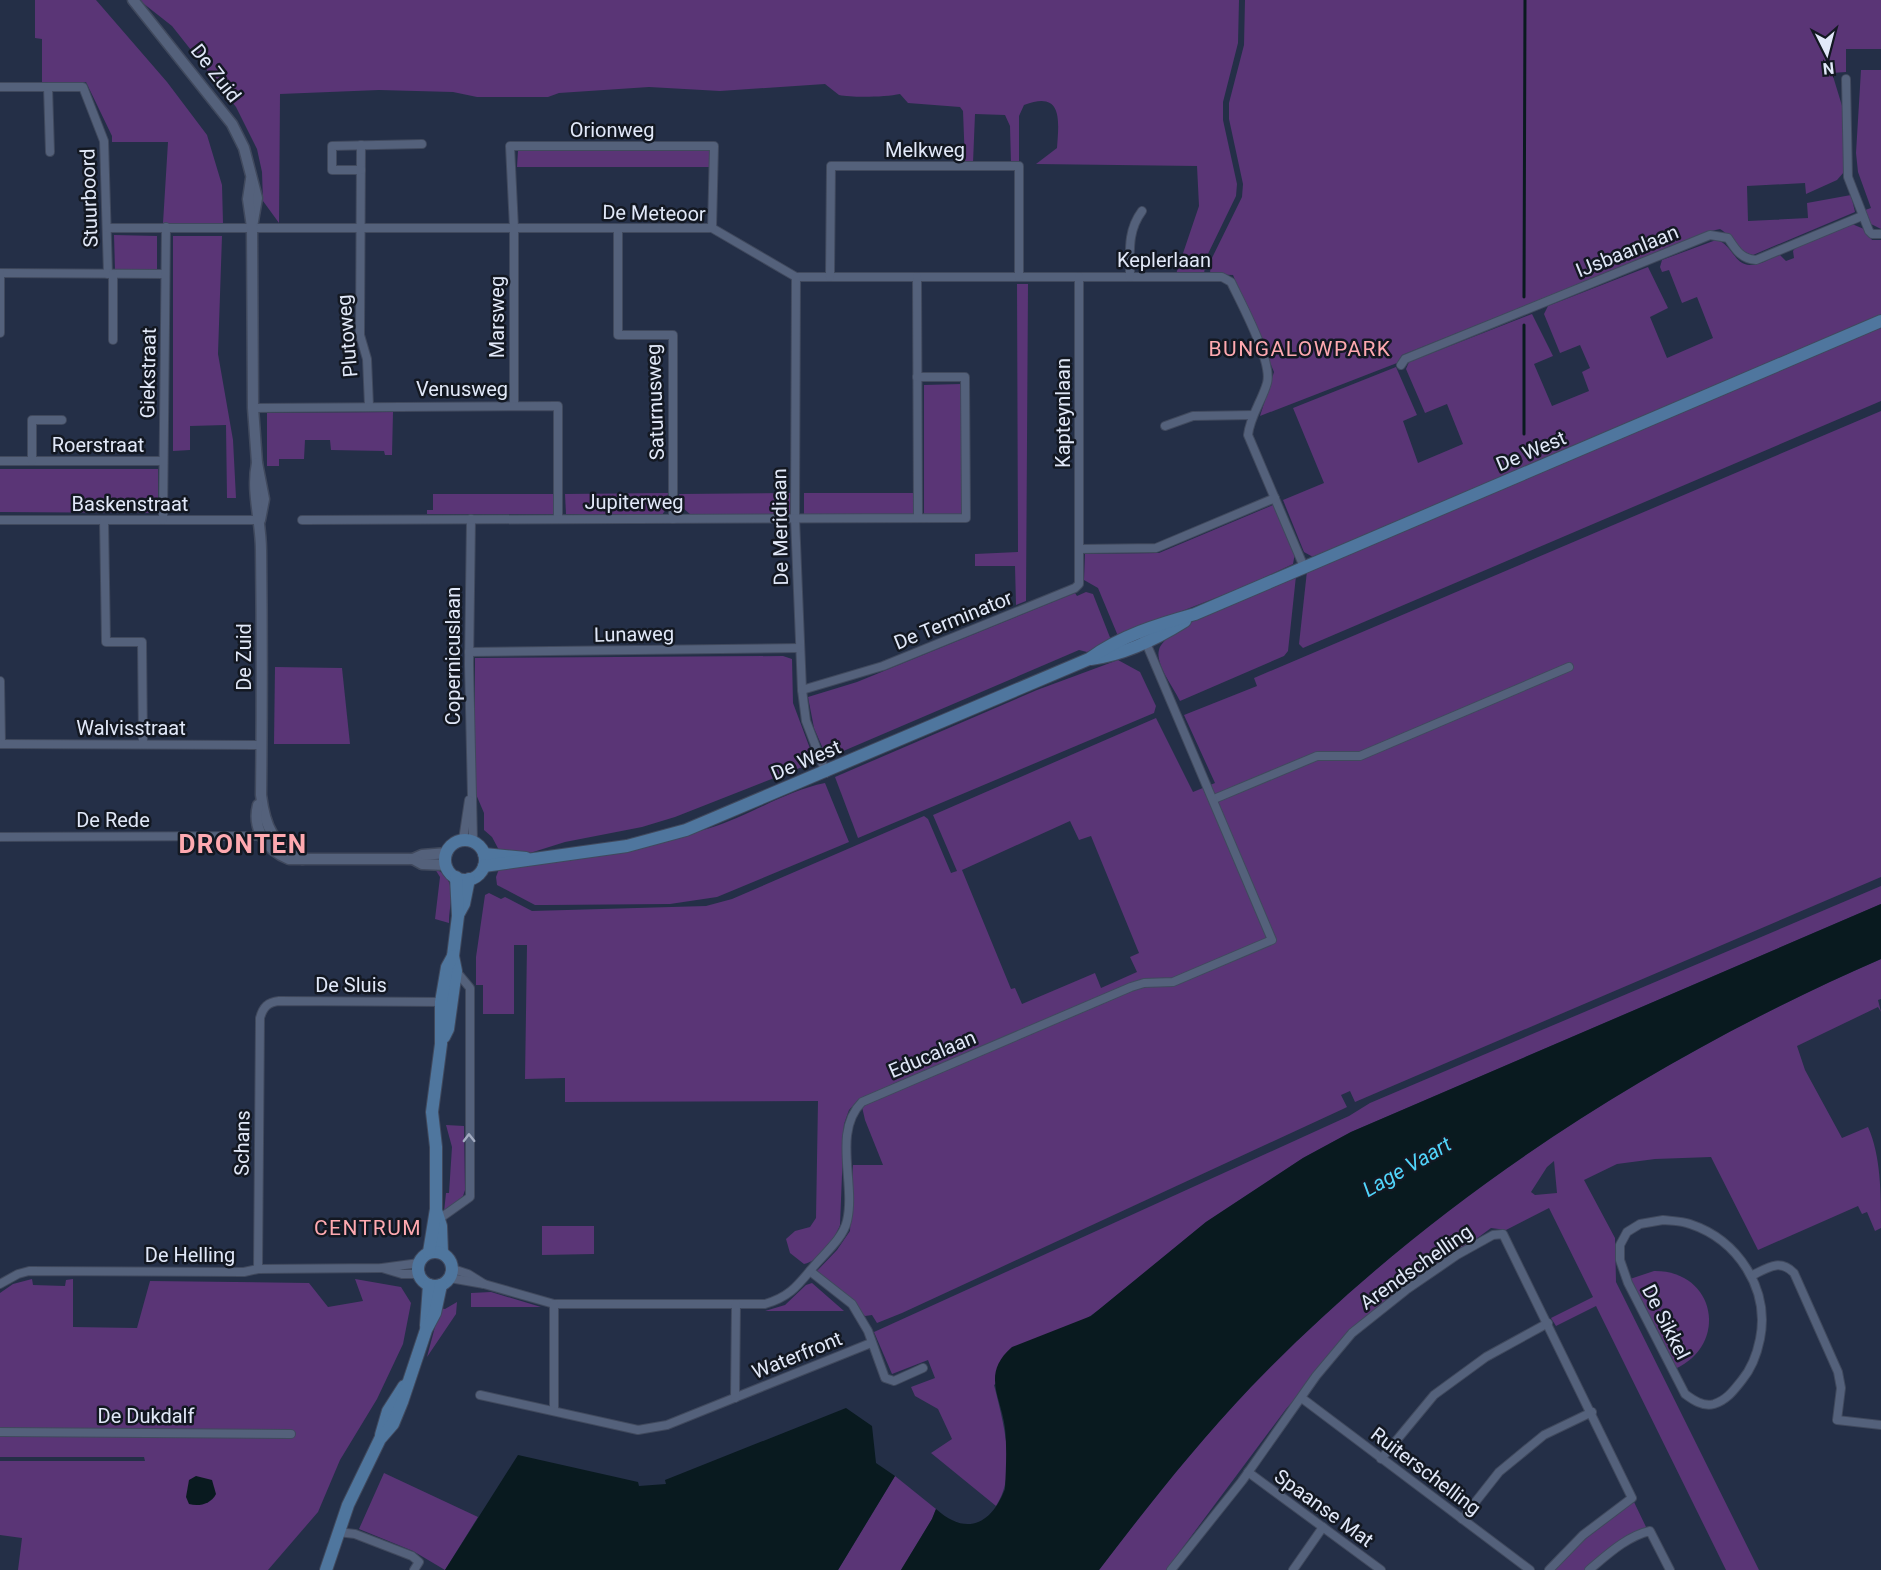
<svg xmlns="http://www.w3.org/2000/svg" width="1881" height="1570" font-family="Roboto,sans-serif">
	<rect width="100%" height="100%" fill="#242f47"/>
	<g fill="#5a3576" fill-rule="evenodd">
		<path d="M 35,0 L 96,0 L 167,82 L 207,135 L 222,185 L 223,223 L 163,223 L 168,142 L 112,142 L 112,136 L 86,82 L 42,82 L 42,39 L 35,38 Z"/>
		<path d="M 139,0 L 1239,0 L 1238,43 L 1223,102 L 1223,120 L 1237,184 L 1236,196 L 1206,258 L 1204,274 L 1176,274 L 1199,206 L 1197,166 L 1036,164 L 1057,148 C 1059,120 1063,90 1024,105 L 1019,116 L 1019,163 L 1011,163 L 1010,126 L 1005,115 L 975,114 L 973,163 L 965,163 L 963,111 L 960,107 L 908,103 L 900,94 C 886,97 853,98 839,95 L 825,84 L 720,91 L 649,87 L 559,93 L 548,97 L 477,97 L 453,92 L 379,90 L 280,94 L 279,223 L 263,201 L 262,172 L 257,149 L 236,107 L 172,26 Z"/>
		<path d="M 1245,0 L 1881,0 L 1881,49 L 1846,49 L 1846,72 L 1832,73 L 1843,109 L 1844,172 L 1837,180 L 1806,194 L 1805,183 L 1747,186 L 1748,221 L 1808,218 L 1807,203 L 1851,195 L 1855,212 L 1753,255 C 1738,252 1733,237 1720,229 L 1711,231 L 1402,355 L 1397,363 L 1260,416 L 1274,372 L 1233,275 L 1210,274 L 1211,260 L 1242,197 L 1243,184 L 1229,119 L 1229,103 L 1244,45 Z"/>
		<path d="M 1861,70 L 1881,70 L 1881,229 L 1871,224 L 1865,210 L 1871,208 L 1858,172 L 1856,153 Z"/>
		<path d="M 518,151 L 711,151 L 712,167 L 517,167 Z"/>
		<path d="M 1852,224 L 1864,229 L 1872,240 L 1881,240 L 1881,317 L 1313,557 L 1304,552 L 1283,500 L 1324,483 L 1293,408 L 1396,367 L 1417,415 L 1403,421 L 1418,463 L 1463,444 L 1447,404 L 1425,413 L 1406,369 L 1409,362 L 1532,314 L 1553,356 L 1534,364 L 1552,406 L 1589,391 L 1582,372 L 1590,368 L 1580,345 L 1560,353 L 1544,314 L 1548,306 L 1648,267 L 1668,308 L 1650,317 L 1667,358 L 1713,338 L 1697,297 L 1682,303 L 1669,270 L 1662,272 L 1660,267 L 1662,260 L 1716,240 C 1732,243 1734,266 1751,265 C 1761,265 1770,258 1780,255 L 1786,261 L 1794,258 L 1793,251 L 1796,247 Z"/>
		<path d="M 114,235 L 157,236 L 157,270 L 115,270 Z"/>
		<path d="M 173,236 L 222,236 L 218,354 L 233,440 L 236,498 L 227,498 L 226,425 L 190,426 L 190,450 L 173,451 Z"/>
		<path d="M 1017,284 L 1028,284 L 1026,601 L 1016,605 L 1015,566 L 975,566 L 975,554 L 1018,552 Z"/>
		<path d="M 1881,327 L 1881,401 L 1303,648 L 1299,644 L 1307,571 Z"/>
		<path d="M 961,384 L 961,516 L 924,516 L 924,385 Z"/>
		<path d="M 1881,411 L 1881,877 L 1355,1102 L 1350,1091 L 1341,1095 L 1347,1107 L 1343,1109 L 902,1313 L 877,1323 L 872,1315 L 865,1316 L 815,1273 L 837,1250 L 850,1231 L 853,1165 L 883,1165 L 865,1120 L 860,1098 L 849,1110 L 844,1124 L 840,1225 C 834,1240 820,1261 804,1264 L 790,1253 L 786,1239 L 795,1231 L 810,1227 L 816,1218 L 818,1101 L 565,1102 L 565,1078 L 525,1079 L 527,945 L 514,945 L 514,1014 L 483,1014 L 483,985 L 476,985 L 476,957 L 485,895 L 489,893 L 501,899 L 505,897 L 532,911 L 706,906 L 732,899 L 924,816 L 928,819 L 951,873 L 957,871 L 933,815 L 1156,718 L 1193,792 L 1215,783 L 1184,715 L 1257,686 L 1254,678 ZM 1070,821 L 1079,840 L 1091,836 L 1139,953 L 1130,957 L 1137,972 L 1101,988 L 1095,973 L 1022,1004 L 1015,988 L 1011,989 L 962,870 Z"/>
		<path d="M 393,412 L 392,455 L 385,455 L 384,451 L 331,450 L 330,440 L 305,440 L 304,459 L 279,459 L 279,466 L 267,466 L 267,413 Z"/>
		<path d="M 0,469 L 158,469 L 158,513 L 0,512 Z"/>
		<path d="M 668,493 L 666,509 L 662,515 L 566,514 L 565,494 Z"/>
		<path d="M 792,493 L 792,516 L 691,515 L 683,508 L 679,494 Z"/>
		<rect x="804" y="493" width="109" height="23"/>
		<path d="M 433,494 L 554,494 L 554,514 L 427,514 L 427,510 L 433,510 Z"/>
		<path d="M 1273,505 L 1295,553 L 1293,564 L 1246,586 L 1118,636 L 1098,588 L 1084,580 L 1085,554 L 1159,553 Z"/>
		<path d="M 1296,576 L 1288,651 L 1284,656 L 1180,701 C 1174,688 1155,664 1159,650 C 1166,624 1269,587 1296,576 Z"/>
		<path d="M 1086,592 L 1093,594 L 1111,640 L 1087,652 L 1079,650 L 827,758 L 814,728 L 808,697 L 857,682 L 1075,593 L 1077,596 Z"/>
		<path d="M 783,656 L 792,659 L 793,703 L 815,762 L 675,817 L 642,827 L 565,842 L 530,853 L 500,852 L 492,837 L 484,830 L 484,813 L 475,792 L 475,658 Z"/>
		<path d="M 1118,660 L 1140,672 L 1156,706 L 1154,713 L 858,838 L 835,777 L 1037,690 Z"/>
		<path d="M 275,667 L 342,668 L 350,744 L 274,744 Z"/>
		<path d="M 825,783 L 849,842 L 717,897 L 670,904 L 548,905 L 535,905 L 497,885 L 496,877 L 499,869 C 571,861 641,849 710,828 C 749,816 785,791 825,783 Z"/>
		<path d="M 435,869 C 459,879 449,903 449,923 L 435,919 L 440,877 Z"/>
		<path d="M 1881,886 L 1881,904 L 1351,1132 L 1303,1158 L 1206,1222 L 1100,1309 L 994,1385 C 1003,1421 1018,1473 996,1506 L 931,1453 L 952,1439 L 938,1409 L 915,1396 L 911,1387 L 935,1378 L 928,1360 L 892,1374 L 874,1332 L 1349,1116 L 1370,1103 Z"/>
		<path d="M 1881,959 L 1881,999 L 1878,1000 L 1881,1012 L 1878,1007 L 1797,1046 L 1805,1070 L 1842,1138 L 1868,1127 C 1881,1156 1881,1194 1881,1228 L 1875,1231 L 1867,1212 L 1862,1214 L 1858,1206 L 1758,1250 L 1711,1157 L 1655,1159 L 1617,1164 L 1584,1180 L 1615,1238 L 1616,1282 L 1759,1570 L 1726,1570 L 1596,1306 L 1556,1326 L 1551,1318 L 1593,1297 L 1549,1208 L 1506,1230 L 1491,1228 L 1358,1326 L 1286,1409 L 1166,1570 L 1099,1570 C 1147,1507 1196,1445 1250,1388 C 1428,1203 1647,1061 1881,959 ZM 1554,1161 L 1557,1193 L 1535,1195 L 1531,1192 L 1547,1167 Z"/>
		<path d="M 446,1125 L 464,1126 L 465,1190 L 463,1196 L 444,1212 L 446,1193 L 449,1193 L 452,1147 Z"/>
		<path d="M 542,1226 L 594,1226 L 594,1254 L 542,1255 Z"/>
		<path d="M 1654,1271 C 1715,1270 1730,1344 1675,1369 L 1630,1279 Z"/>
		<path d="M 32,1279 L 33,1285 L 65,1286 L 66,1280 L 73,1279 L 73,1327 L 137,1328 L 150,1281 L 309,1283 L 328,1307 L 363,1301 L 355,1279 L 401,1287 L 411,1303 L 403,1344 L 377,1399 L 340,1460 L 318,1512 L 268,1570 L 18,1570 L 22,1538 L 0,1535 L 0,1461 L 145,1461 L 144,1457 L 0,1457 L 0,1293 L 13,1284 Z"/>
		<path d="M 812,1283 L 844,1311 L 765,1311 L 785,1305 L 806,1285 Z"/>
		<path d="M 491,1292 L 541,1307 L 471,1307 L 471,1293 Z"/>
		<path d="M 457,1302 L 456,1314 L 427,1357 L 440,1308 L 445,1309 Z"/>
		<path d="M 384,1473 L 478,1517 L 445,1570 L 413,1551 L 359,1529 Z"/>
		<path d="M 895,1476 L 936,1509 L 932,1519 L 901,1570 L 838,1570 Z"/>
		<path d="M 1634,1502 L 1647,1529 L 1627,1537 L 1586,1570 L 1553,1570 L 1576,1546 Z"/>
	</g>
	<g fill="#091a1f">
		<path d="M 1881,904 L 1881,959 C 1647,1061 1428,1203 1250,1388 C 1196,1445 1147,1507 1099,1570 L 901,1570 L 932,1519 L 936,1509 C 966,1536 991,1525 1005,1489 C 1006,1469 1007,1448 1005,1428 C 1001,1396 981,1374 1012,1347 L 1091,1316 L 1206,1222 L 1303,1158 L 1351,1132 Z"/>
		<path d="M 846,1408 L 872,1426 L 876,1463 L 895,1476 L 838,1570 L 445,1570 L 518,1455 L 638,1482 L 639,1486 L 666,1484 L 665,1480 Z"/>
		<path d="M 196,1476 L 212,1480 L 216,1494 C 211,1504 199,1507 189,1504 L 186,1497 L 189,1480 Z"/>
	</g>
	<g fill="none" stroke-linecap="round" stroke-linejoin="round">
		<g stroke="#091a1f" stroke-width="3">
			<path d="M 1524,297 L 1525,0"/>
			<path d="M 1524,434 L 1524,325"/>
		</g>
		<defs>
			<g id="minor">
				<path d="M 1846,79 L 1848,177 L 1869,231 L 1872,234 L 1881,234"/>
				<path d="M 0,87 L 48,87 L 50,152"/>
				<path d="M 48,87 L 83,87 L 104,141 L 108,274"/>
				<path d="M 361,145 L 360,335 L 367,359 L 369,406"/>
				<path d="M 361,170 L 332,170 L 332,146 L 422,144"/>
				<path d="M 107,228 L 712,228 L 796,277 L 1222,277 L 1231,282 C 1241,303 1273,362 1267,383 C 1262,401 1250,416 1248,435 L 1304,567"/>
				<path d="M 618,228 L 618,335 L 673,335 L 673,519"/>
				<path d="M 0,273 L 165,274"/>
				<path d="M 113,274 L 113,340"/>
				<path d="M 796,277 L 795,518 L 802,690 L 806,721 L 826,773"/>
				<path d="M 830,277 L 831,166 L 1019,166 L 1019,277"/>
				<path d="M 917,277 L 918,518"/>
				<path d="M 1130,277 C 1130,252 1127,231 1142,211"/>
				<path d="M 0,333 L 0,273"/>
				<path d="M 1401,365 L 1405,359 L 1710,235 L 1728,238 C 1736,250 1741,259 1756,260 L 1862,216"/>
				<path d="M 514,406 L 514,228 L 510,146 L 714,146 L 712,228"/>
				<path d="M 253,408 L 558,406 L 558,519"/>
				<path d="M 1165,426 L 1193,416 L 1253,415"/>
				<path d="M 0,461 L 163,461"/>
				<path d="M 32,461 L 32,420 L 62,420"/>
				<path d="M 471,519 L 469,664 L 473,841"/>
				<path d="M 0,520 L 260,520"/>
				<path d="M 104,520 L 106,642 L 142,642 L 143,744"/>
				<path d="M 163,520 L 166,227"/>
				<path d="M 302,520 L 966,518 L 965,377 L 917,377"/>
				<path d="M 1080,549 L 1156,548 L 1275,498"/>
				<path d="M 469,652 L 800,648"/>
				<path d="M 0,681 L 1,744"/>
				<path d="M 802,690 L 883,666 L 1075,588 L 1079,584 L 1079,277"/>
				<path d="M 0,744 L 262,745"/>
				<path d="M 1214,799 L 1317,756 L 1360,756 L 1569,667"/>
				<path d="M 0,837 L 261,836"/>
				<path d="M 463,840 L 469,800"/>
				<path d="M 439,1219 L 470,1197 L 470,988 L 456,971"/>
				<path d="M 1663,1220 C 1672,1221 1682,1221 1690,1224 C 1738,1240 1770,1289 1760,1339 C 1757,1354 1752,1368 1742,1380 C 1734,1390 1727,1400 1714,1404 C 1703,1407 1693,1400 1685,1394 L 1628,1283 L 1620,1260 L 1620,1245 L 1627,1232 L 1640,1224 Z"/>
				<path d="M 382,1268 L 402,1274 L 419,1274"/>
				<path d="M 258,1269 L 260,1018 C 263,1007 268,1002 279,1001 L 446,1002"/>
				<path d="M 453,1269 L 468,1274 L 484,1284"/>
				<path d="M 810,1271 L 852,1304 L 868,1331 L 885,1378 L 894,1381 L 923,1368"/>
				<path d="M 1753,1275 C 1769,1267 1780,1259 1794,1273 L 1838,1372 L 1841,1388 L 1837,1420 L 1881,1425"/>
				<path d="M 450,1278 L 484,1284 L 554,1304 L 765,1304 C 790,1297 798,1285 814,1266 C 825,1253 843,1238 847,1221 C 856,1183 832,1132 862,1102 L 1131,987 L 1144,983 L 1173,982 L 1272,940 L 1144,638"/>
				<path d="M 0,1284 L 18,1274 L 29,1271 L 244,1272 L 258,1269 L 382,1268 L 419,1263"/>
				<path d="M 554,1304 L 554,1410"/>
				<path d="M 480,1395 L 638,1430 L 667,1425 L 871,1343"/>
				<path d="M 735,1398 L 736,1304"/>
				<path d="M 1303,1399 L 1530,1570"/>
				<path d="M 0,1432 L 291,1434"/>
				<path d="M 1381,1459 L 1434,1395 L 1486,1357 L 1548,1323"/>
				<path d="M 1248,1472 L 1381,1570"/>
				<path d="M 1462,1519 L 1499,1472 L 1544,1435 L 1592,1412"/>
				<path d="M 338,1532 L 355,1534 L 412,1556 L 419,1562 L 414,1570"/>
				<path d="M 1171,1570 L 1242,1481 L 1316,1376 L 1352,1333 L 1406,1290 L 1457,1255 L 1493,1235 L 1503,1234 L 1632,1498 L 1583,1535 L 1549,1570"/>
				<path d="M 1293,1570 L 1323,1527"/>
				<path d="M 1589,1570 C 1607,1555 1627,1536 1650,1531 L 1670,1570"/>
			</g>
			<g id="tertiary">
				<path d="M 133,0 L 232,124 L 244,148 L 257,198 L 252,227"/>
				<path d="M 251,179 L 248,199 L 252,227 L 253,408 L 257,463 L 264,499 L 260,520"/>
				<path d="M 257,463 C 251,491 261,521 261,550 C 262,631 262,713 261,795 C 265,827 273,845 303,859"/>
				<path d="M 258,805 C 252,829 266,850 289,859 L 413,859 L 422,855 L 447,853"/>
				<path d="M 413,859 L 422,864 L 446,865"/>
			</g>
			<g id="secondary">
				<path d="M 1091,659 C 1123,655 1158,638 1185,621"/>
				<circle cx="465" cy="860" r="20"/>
				<path d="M 484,854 L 526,858"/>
				<path d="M 484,866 L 627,846 L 686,830 L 1089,659 C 1120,636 1159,624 1195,614 L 1881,321"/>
				<path d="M 458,915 L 464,904 L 469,879"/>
				<path d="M 444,1037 L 448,1029 L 456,971 L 453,956 L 458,916 L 456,877"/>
				<path d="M 436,1210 L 441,1226 L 442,1253"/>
				<circle cx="435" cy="1269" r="17"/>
				<path d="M 429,1252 L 436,1209 L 436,1147 L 432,1112 L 441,1044 L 441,1002 L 447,967 L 453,956"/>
				<path d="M 426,1326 L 429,1285"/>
				<path d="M 381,1435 L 388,1411 L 404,1386"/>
				<path d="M 326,1570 L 348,1505 L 380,1439 L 393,1424 L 402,1402 L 426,1330 L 435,1313 L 441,1285"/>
			</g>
		</defs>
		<use href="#minor" stroke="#40495d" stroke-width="10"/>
		<use href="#tertiary" stroke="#40495d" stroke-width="13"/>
		<use href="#secondary" stroke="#40495d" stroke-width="14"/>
		<use href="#minor" stroke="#54617b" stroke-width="8"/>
		<use href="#tertiary" stroke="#54617b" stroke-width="10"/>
		<use href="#secondary" stroke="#4f769e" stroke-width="12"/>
	</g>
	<defs><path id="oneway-chevron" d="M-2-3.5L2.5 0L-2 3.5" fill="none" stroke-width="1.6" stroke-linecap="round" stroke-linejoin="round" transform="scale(1.5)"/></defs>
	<use stroke="#a2abc0" href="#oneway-chevron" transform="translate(469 1138) rotate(-91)"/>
	<g text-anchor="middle" stroke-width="5" stroke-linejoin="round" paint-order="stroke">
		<g font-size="20" fill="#e1e8f8" stroke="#131822">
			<text transform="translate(216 73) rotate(52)" y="7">De Zuid</text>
			<text x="612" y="137">Orionweg</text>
			<text x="925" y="157">Melkweg</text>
			<text transform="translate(89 198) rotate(-92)" y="7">Stuurboord</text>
			<text transform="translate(654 213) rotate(1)" y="7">De Meteoor</text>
			<text transform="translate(1627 251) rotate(-22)" y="7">IJsbaanlaan</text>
			<text x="1164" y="267">Keplerlaan</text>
			<text transform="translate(497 317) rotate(-90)" y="7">Marsweg</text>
			<text transform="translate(347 336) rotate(-95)" y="7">Plutoweg</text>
			<text transform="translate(148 373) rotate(-89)" y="7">Giekstraat</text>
			<text x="462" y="396">Venusweg</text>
			<text transform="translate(655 402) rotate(-92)" y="7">Saturnusweg</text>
			<text transform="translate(1063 413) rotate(-90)" y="7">Kapteynlaan</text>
			<text x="98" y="452">Roerstraat</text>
			<text transform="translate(1531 451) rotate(-23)" y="7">De West</text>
			<text x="634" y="509">Jupiterweg</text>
			<text x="130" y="511">Baskenstraat</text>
			<text transform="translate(780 527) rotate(-91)" y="7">De Meridiaan</text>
			<text transform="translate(953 620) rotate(-22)" y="7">De Terminator</text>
			<text transform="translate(634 634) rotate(-1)" y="7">Lunaweg</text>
			<text transform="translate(453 656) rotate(-90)" y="7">Copernicuslaan</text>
			<text transform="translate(244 657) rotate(-90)" y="7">De Zuid</text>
			<text x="131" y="735">Walvisstraat</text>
			<text transform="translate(806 760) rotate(-23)" y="7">De West</text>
			<text x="113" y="827">De Rede</text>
			<text x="351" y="992">De Sluis</text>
			<text transform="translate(932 1054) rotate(-23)" y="7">Educalaan</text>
			<text transform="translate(242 1143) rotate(-89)" y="7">Schans</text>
			<text x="190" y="1262">De Helling</text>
			<text transform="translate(1416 1267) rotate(-35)" y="7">Arendschelling</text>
			<text transform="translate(1666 1322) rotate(63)" y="7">De Sikkel</text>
			<text transform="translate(797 1355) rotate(-22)" y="7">Waterfront</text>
			<text x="146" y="1423">De Dukdalf</text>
			<text transform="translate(1426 1471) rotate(37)" y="7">Ruiterschelling</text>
			<text transform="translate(1324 1508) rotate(36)" y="7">Spaanse Mat</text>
		</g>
		<g font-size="21" letter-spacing="1.5" fill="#fea9b0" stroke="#131822">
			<text x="1300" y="356">BUNGALOWPARK</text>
			<text x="368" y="1235">CENTRUM</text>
		</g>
		<g font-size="21" font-style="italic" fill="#51d5fb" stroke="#131822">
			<text transform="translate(1407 1167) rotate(-30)" y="7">Lage Vaart</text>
		</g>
		<g font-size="26" font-weight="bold" letter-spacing="1.5" fill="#fea9b0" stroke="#131822">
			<text x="243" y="853">DRONTEN</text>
		</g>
	</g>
	<g transform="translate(1827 54) rotate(174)" stroke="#131822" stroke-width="4.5" paint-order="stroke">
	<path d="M0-4.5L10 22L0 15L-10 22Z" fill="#e1e8f8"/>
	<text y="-9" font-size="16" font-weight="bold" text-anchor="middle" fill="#e1e8f8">N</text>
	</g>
</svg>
